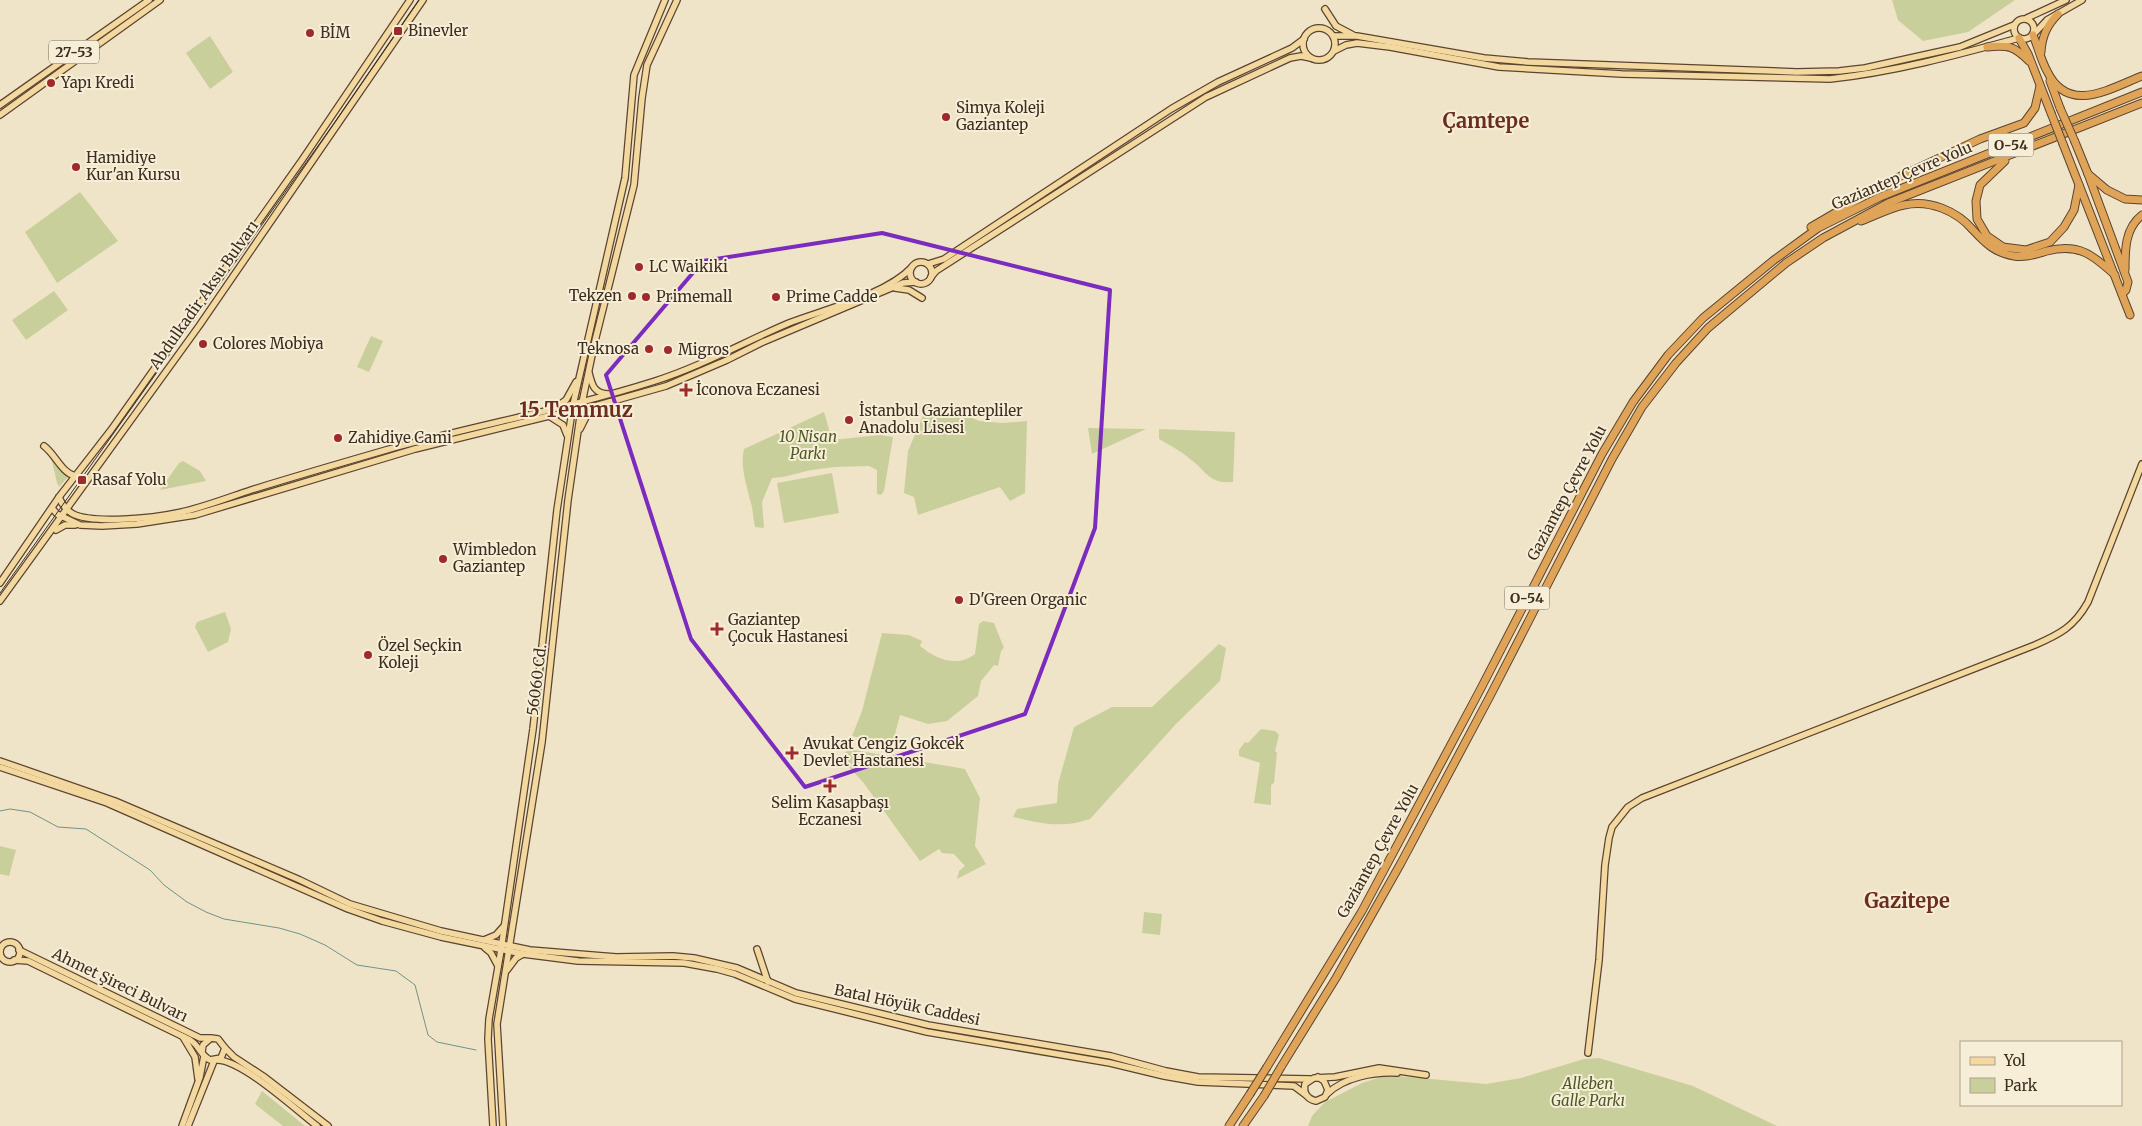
<svg xmlns="http://www.w3.org/2000/svg" width="2142" height="1126" font-family="Merriweather,serif">
	<rect width="100%" height="100%" fill="#f0e4c8"/>
	<g fill="#c9cf9b">
		<path d="M 1892,0 L 2015,0 L 1968,32 L 1923,41 L 1898,20 Z"/>
		<path d="M 210,36 L 233,72 L 210,89 L 186,53 Z"/>
		<path d="M 80,192 L 118,241 L 57,283 L 25,232 Z"/>
		<path d="M 54,291 L 68,310 L 26,340 L 12,320 Z"/>
		<path d="M 371,336 L 383,341 L 369,372 L 357,367 Z"/>
		<path d="M 944,405 L 979,421 L 1003,423 L 1027,421 L 1025,493 L 1010,501 L 1000,487 L 918,515 L 914,497 L 904,493 L 908,451 L 927,406 Z"/>
		<path d="M 824,412 L 832,440 L 880,435 L 893,437 L 884,491 L 881,495 L 877,494 L 877,470 L 869,466 L 835,467 L 811,470 L 783,477 L 772,478 L 762,502 L 764,528 L 755,527 C 753,518 753,508 750,500 C 746,483 740,466 744,449 Z"/>
		<path d="M 1088,428 L 1146,429 L 1092,454 Z"/>
		<path d="M 1159,429 L 1235,432 L 1233,482 C 1208,484 1208,472 1190,459 C 1181,451 1169,445 1159,439 Z"/>
		<path d="M 50,453 L 69,476 L 59,487 L 57,483 Z"/>
		<path d="M 183,461 L 200,471 L 206,481 L 160,490 L 179,463 Z"/>
		<path d="M 832,473 L 839,513 L 784,523 L 777,483 Z"/>
		<path d="M 225,612 L 231,629 L 228,642 L 208,652 L 195,627 L 197,622 Z"/>
		<path d="M 983,621 L 994,623 L 1004,648 L 1001,651 L 998,666 L 994,665 L 981,681 L 978,696 L 947,721 L 928,724 L 900,715 L 892,746 L 852,736 L 862,711 L 882,633 L 909,635 L 922,641 L 920,646 C 936,659 957,668 975,654 L 979,624 Z"/>
		<path d="M 1219,644 L 1226,648 L 1220,681 L 1176,724 L 1090,819 C 1060,829 1042,823 1013,817 L 1017,809 L 1057,803 L 1058,784 L 1074,727 L 1112,707 L 1152,707 Z"/>
		<path d="M 1261,729 L 1275,731 L 1279,735 L 1275,751 L 1277,753 L 1274,783 L 1271,785 L 1271,805 L 1254,803 L 1260,763 L 1239,756 L 1239,750 L 1245,742 L 1248,743 Z"/>
		<path d="M 848,749 L 965,769 L 980,798 L 975,846 L 986,864 L 957,879 L 959,871 L 965,866 L 954,854 L 942,853 L 939,849 L 920,861 L 863,782 L 845,763 L 842,757 Z"/>
		<path d="M 0,846 L 16,850 L 9,876 L 0,874 Z"/>
		<path d="M 1144,912 L 1162,914 L 1160,935 L 1142,933 Z"/>
		<path d="M 1599,1058 L 1693,1086 L 1777,1126 L 1308,1126 L 1312,1116 L 1325,1102 L 1362,1083 L 1387,1075 L 1486,1084 L 1521,1078 L 1584,1059 Z"/>
		<path d="M 262,1091 L 305,1126 L 283,1126 L 255,1104 Z"/>
	</g>
	<g fill="none" stroke-linecap="round" stroke-linejoin="round">
		<path stroke="#6f938a" stroke-width="1" d="M 0,811 L 10,809 L 30,812 L 58,827 L 86,829 L 150,870 L 164,885 L 187,902 L 206,912 L 224,919 L 279,928 L 300,934 L 325,945 L 357,965 L 396,971 L 415,985 L 428,1035 L 437,1042 L 476,1050"/>
		<defs>
			<g id="major">
				<path d="M 1325,9 L 1336,26 L 1353,35"/>
				<path d="M 2027,18 L 2066,0"/>
				<circle cx="2024" cy="29" r="10"/>
				<circle cx="1319" cy="44" r="16"/>
				<path d="M 2035,33 L 2047,20 L 2082,0"/>
				<path d="M 1333,36 L 1357,36 L 1484,58 L 1528,62 L 1797,72 L 1839,71 L 1865,68 L 1960,47 L 2014,25"/>
				<path d="M 1334,51 L 1346,45 L 1357,43 L 1390,47 L 1499,67 L 1622,74 L 1830,79 C 1894,72 1957,55 2019,38"/>
				<path d="M 0,105 L 149,0"/>
				<path d="M 0,115 L 160,0"/>
				<circle cx="921" cy="273" r="11"/>
				<path d="M 928,264 L 944,259 L 953,253 L 1171,109 L 1218,82 L 1292,48 L 1304,39"/>
				<path d="M 931,277 L 936,271 L 1206,97 L 1290,58 L 1301,56 L 1311,58"/>
				<path d="M 895,288 L 909,290 L 922,298"/>
				<path d="M 589,373 C 592,385 594,394 609,394"/>
				<path d="M 556,407 L 566,400 L 576,382"/>
				<path d="M 549,416 L 563,425 L 567,435"/>
				<path d="M 580,429 L 587,415 L 596,407"/>
				<path d="M 44,446 C 55,454 62,473 75,476"/>
				<path d="M 59,497 C 62,505 66,510 73,514 C 93,524 154,518 177,513 C 202,508 227,498 251,490 C 296,476 341,463 386,450 C 476,425 567,409 655,381 C 702,366 744,342 789,323 C 825,309 886,295 912,267"/>
				<path d="M 52,508 L 57,514 L 80,525 L 102,526 L 137,524 L 195,515 L 415,449 L 549,416 L 581,410 L 666,386 L 727,360 L 763,342 L 903,283 L 916,282"/>
				<path d="M 56,530 L 65,525 L 75,525"/>
				<path d="M 0,583 L 59,497 L 111,430 L 302,160 L 410,0"/>
				<path d="M 0,601 L 199,326 L 423,0"/>
				<path d="M 0,761 L 115,801 L 300,880 L 350,904 L 441,931 L 530,950 L 616,957 L 673,956 L 694,958 L 737,968 L 796,993 L 928,1025 L 1111,1056 L 1166,1071 L 1198,1077 L 1310,1079"/>
				<path d="M 0,767 L 107,803 L 348,909 L 382,921 L 441,937 L 523,954 L 578,961 L 684,963 L 717,969 L 735,974 L 795,999 L 927,1032 L 1110,1063 L 1164,1076 L 1198,1082 L 1294,1086 L 1306,1095"/>
				<path d="M 484,940 L 496,935 L 504,926"/>
				<circle cx="10" cy="952" r="10"/>
				<path d="M 485,948 L 491,953 L 498,966"/>
				<path d="M 757,949 L 768,982"/>
				<path d="M 19,950 L 200,1038 L 209,1038"/>
				<path d="M 14,960 L 28,961 L 190,1040 C 200,1046 200,1055 210,1060 L 221,1058 L 225,1048 L 218,1039 L 211,1038 L 203,1045 L 202,1052"/>
				<path d="M 507,970 L 516,958 L 523,954"/>
				<path d="M 183,1037 L 195,1057 L 198,1079"/>
				<path d="M 225,1048 L 234,1057 L 263,1076 L 328,1126"/>
				<path d="M 1588,1053 L 1599,960 L 1605,865 L 1609,838 L 1612,827 L 1628,807 L 1642,798 L 2035,645 C 2060,634 2074,627 2088,602 L 2142,464"/>
				<path d="M 217,1060 C 242,1060 295,1109 317,1126"/>
				<path d="M 1318,1077 L 1324,1081 L 1328,1090 L 1325,1097 L 1316,1101 C 1307,1099 1303,1093 1305,1084 L 1314,1078 L 1335,1077 L 1379,1068 L 1426,1075"/>
				<path d="M 1327,1094 C 1344,1077 1374,1072 1397,1073"/>
				<path d="M 182,1126 L 200,1077 L 204,1056"/>
				<path d="M 188,1126 L 214,1061"/>
				<path d="M 493,1126 L 488,1039 L 489,1019 L 501,950 L 533,729 L 557,510 L 573,405 L 625,178 L 634,75 L 665,0"/>
				<path d="M 503,1126 L 497,1024 L 542,742 L 568,500 L 582,403 L 595,341 L 634,185 L 642,98 L 647,65 L 677,0"/>
			</g>
			<g id="highway">
				<path d="M 2033,35 C 2038,47 2041,60 2047,71 C 2068,115 2109,89 2142,76"/>
				<path d="M 2019,38 L 2028,54 L 2051,113"/>
				<path d="M 1987,47 C 2009,45 2014,46 2029,61"/>
				<path d="M 2041,52 C 2042,36 2047,25 2058,14"/>
				<path d="M 2050,81 L 2060,108"/>
				<path d="M 2075,142 L 2088,174 L 2107,190 L 2125,199 L 2142,200"/>
				<path d="M 2063,144 L 2130,315"/>
				<path d="M 2005,161 L 1980,185 L 1976,201 L 1977,219 L 1987,236 L 2003,247 L 2026,250 L 2050,242 L 2064,227 L 2074,210 L 2079,185"/>
				<path d="M 2088,174 L 2128,282 L 2126,290 L 2122,294"/>
				<path d="M 1861,221 C 1875,216 1889,208 1904,205 C 1929,199 1957,211 1973,230 C 1985,243 1995,253 2014,256 C 2025,258 2036,254 2047,251 C 2079,243 2093,255 2115,275"/>
				<path d="M 1811,227 L 1888,182 L 1980,139 L 2024,123 L 2035,108 L 2040,86"/>
				<path d="M 2125,270 C 2125,250 2125,228 2142,215"/>
				<path d="M 1267,1067 L 1362,911 L 1479,692 L 1602,454 L 1633,402 L 1668,355 L 1703,318 L 1774,260 L 1818,228 L 1880,197 L 2142,92"/>
				<path d="M 1281,1067 L 1336,978 L 1401,863 L 1489,698 L 1612,459 L 1642,407 L 1676,363 L 1708,328 L 1786,263 L 1823,238 L 1888,203 L 2142,103"/>
				<path d="M 1229,1126 L 1250,1094"/>
				<path d="M 1243,1126 L 1264,1096"/>
			</g>
		</defs>
		<use href="#major" stroke="#5b4430" stroke-width="8"/>
		<use href="#highway" stroke="#5b4430" stroke-width="9"/>
		<use href="#major" stroke="#f3d9a0" stroke-width="5.5"/>
		<use href="#highway" stroke="#e0a458" stroke-width="7"/>
		<path stroke="#3d2e20" stroke-width="1" d="M 0,593 L 335,122 L 419,0"/>
		<defs>
			<g id="highway-bridge">
				<path d="M 2060,108 L 2075,142"/>
				<path d="M 2051,113 L 2063,144"/>
				<path d="M 1250,1094 L 1267,1067"/>
				<path d="M 1264,1096 L 1281,1067"/>
			</g>
		</defs>
		<use href="#highway-bridge" stroke="#5b4430" stroke-width="9" stroke-linecap="butt"/>
		<use href="#highway-bridge" stroke="#e0a458" stroke-width="7"/>
	</g>
	<path fill="none" stroke="#7b2cbf" stroke-width="4" stroke-linejoin="round" d="M 882,233 L 1110,290 L 1095,528 L 1025,714 L 805,787 L 691,639 L 606,375 L 703,261 Z"/>
	<g fill="#9e2a2b" stroke="#f7eed8" stroke-width="2">
		<rect x="393" y="26" width="10" height="10" rx="2.5"/>
		<circle cx="310" cy="33" r="5"/>
		<circle cx="51" cy="83" r="5"/>
		<circle cx="946" cy="117" r="5"/>
		<circle cx="76" cy="167" r="5"/>
		<circle cx="639" cy="267" r="5"/>
		<circle cx="632" cy="296" r="5"/>
		<circle cx="646" cy="297" r="5"/>
		<circle cx="776" cy="297" r="5"/>
		<circle cx="203" cy="344" r="5"/>
		<circle cx="649" cy="349" r="5"/>
		<circle cx="668" cy="350" r="5"/>
		<path d="M683.5 382.5h5v5h5v5h-5v5h-5v-5h-5v-5h5z"/>
		<circle cx="849" cy="420" r="5"/>
		<circle cx="338" cy="438" r="5"/>
		<rect x="77" y="475" width="10" height="10" rx="2.5"/>
		<circle cx="443" cy="559" r="5"/>
		<circle cx="959" cy="600" r="5"/>
		<path d="M714.5 621.5h5v5h5v5h-5v5h-5v-5h-5v-5h5z"/>
		<circle cx="368" cy="655" r="5"/>
		<path d="M789.5 745.5h5v5h5v5h-5v5h-5v-5h-5v-5h5z"/>
		<path d="M827.5 778.5h5v5h5v5h-5v5h-5v-5h-5v-5h5z"/>
	</g>
	<g text-anchor="middle" stroke-width="4" stroke-linejoin="round" paint-order="stroke">
		<g fill="#f7eed8" stroke="#756857" stroke-width="1">
			<rect x="49" y="40.5" width="50" height="23" rx="4"/>
			<rect x="1988.5" y="133.5" width="45" height="23" rx="4"/>
			<rect x="1504.5" y="586.5" width="45" height="23" rx="4"/>
		</g>
		<g font-size="14" font-weight="bold" fill="#3d2e20">
			<text x="74" y="57">27-53</text>
			<text x="2011" y="150">O-54</text>
			<text x="1527" y="603">O-54</text>
		</g>
		<g font-size="15" fill="#3d2e20" stroke="#f7eed8" text-anchor="start">
			<text x="408" y="36">Binevler</text>
			<text x="320" y="38">BİM</text>
			<text x="61" y="88">Yapı Kredi</text>
			<text x="956" y="113">Simya Koleji<tspan x="956" dy="17">Gaziantep</tspan></text>
			<text x="86" y="163">Hamidiye<tspan x="86" dy="17">Kur'an Kursu</tspan></text>
			<text x="649" y="272">LC Waikiki</text>
			<text x="622" y="301" text-anchor="end">Tekzen</text>
			<text x="656" y="302">Primemall</text>
			<text x="786" y="302">Prime Cadde</text>
			<text x="213" y="349">Colores Mobiya</text>
			<text x="639" y="354" text-anchor="end">Teknosa</text>
			<text x="678" y="355">Migros</text>
			<text x="696" y="395">İconova Eczanesi</text>
			<text x="859" y="416">İstanbul Gaziantepliler<tspan x="859" dy="17">Anadolu Lisesi</tspan></text>
			<text x="348" y="443">Zahidiye Cami</text>
			<text x="92" y="485">Rasaf Yolu</text>
			<text x="453" y="555">Wimbledon<tspan x="453" dy="17">Gaziantep</tspan></text>
			<text x="969" y="605">D'Green Organic</text>
			<text x="728" y="625">Gaziantep<tspan x="728" dy="17">Çocuk Hastanesi</tspan></text>
			<text x="378" y="651">Özel Seçkin<tspan x="378" dy="17">Koleji</tspan></text>
			<text x="803" y="749">Avukat Cengiz Gokcek<tspan x="803" dy="17">Devlet Hastanesi</tspan></text>
			<text x="830" y="808" text-anchor="middle">Selim Kasapbaşı<tspan x="830" dy="17">Eczanesi</tspan></text>
		</g>
		<g font-size="15" fill="#3d2e20" stroke="#f7eed8">
			<text transform="translate(1902 176) rotate(-23)" y="5">Gaziantep Çevre Yolu</text>
			<text transform="translate(204 295) rotate(-55)" y="5">Abdulkadir Aksu Bulvarı</text>
			<text transform="translate(1567 493) rotate(-62)" y="5">Gaziantep Çevre Yolu</text>
			<text transform="translate(537 680) rotate(-83)" y="5">56060 Cd.</text>
			<text transform="translate(1378 851) rotate(-61)" y="5">Gaziantep Çevre Yolu</text>
			<text transform="translate(120 985) rotate(26)" y="5">Ahmet Şireci Bulvarı</text>
			<text transform="translate(907 1005) rotate(12)" y="5">Batal Höyük Caddesi</text>
		</g>
		<g font-size="15" font-style="italic" fill="#4d5a26" stroke="#f7eed8">
			<text x="808" y="442">10 Nisan<tspan x="808" dy="17">Parkı</tspan></text>
			<text x="1588" y="1089">Alleben<tspan x="1588" dy="17">Galle Parkı</tspan></text>
		</g>
		<g font-size="20" font-weight="bold" fill="#6b2e1e" stroke="#f7eed8">
			<text x="1486" y="128">Çamtepe</text>
			<text x="576" y="417">15 Temmuz</text>
			<text x="1907" y="908">Gazitepe</text>
		</g>
	</g>
	<rect x="1960" y="1041" width="162" height="65" fill="#f7eed8" stroke="#ada18e"/>
	<rect x="1970" y="1057" width="25" height="8" fill="#f3d9a0" stroke="#ada18e"/>
	<text x="2004" y="1066" font-size="15" fill="#3d2e20">Yol</text>
	<rect x="1970" y="1078" width="25" height="15" fill="#c9cf9b" stroke="#ada18e"/>
	<text x="2004" y="1091" font-size="15" fill="#3d2e20">Park</text>
</svg>
